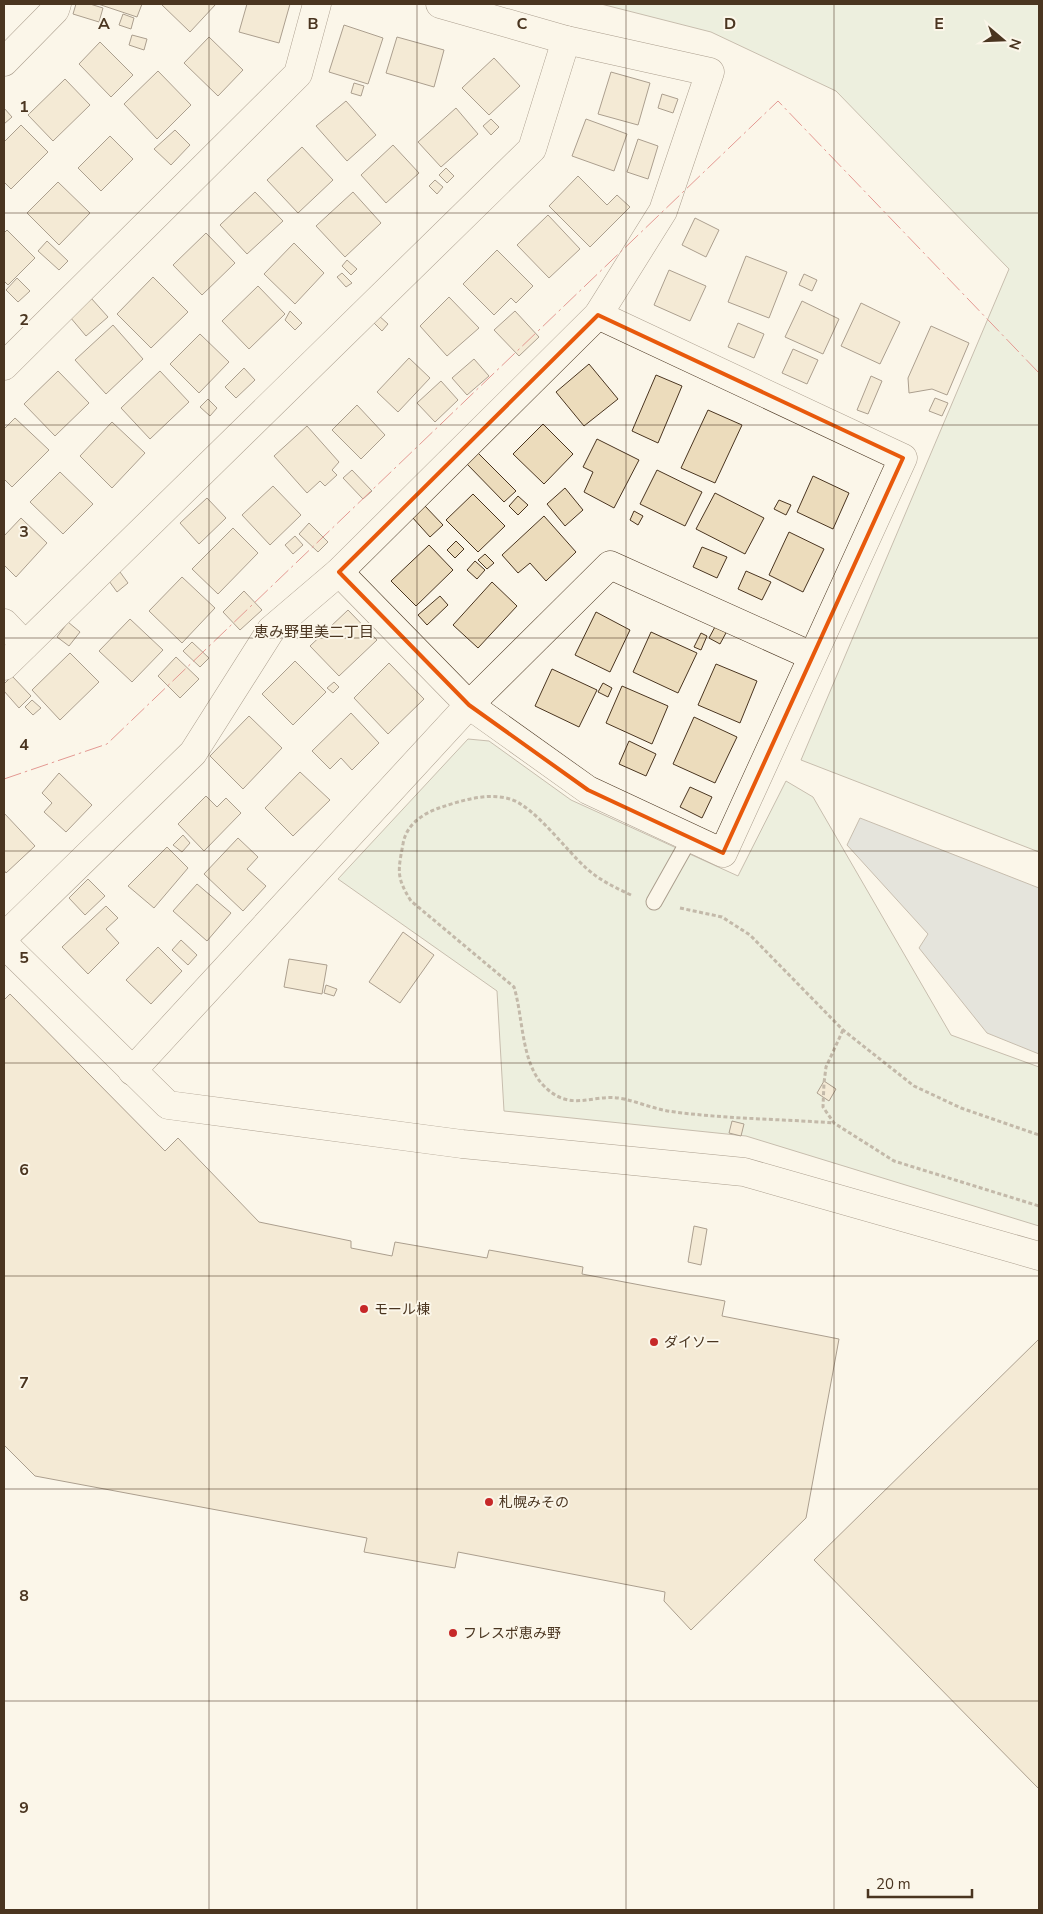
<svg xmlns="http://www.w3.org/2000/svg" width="1043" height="1914" font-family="'Nunito Sans','Noto Sans JP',sans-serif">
	<rect width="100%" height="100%" fill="#fbf6e9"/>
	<g fill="#dce7d0" stroke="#887966">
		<path d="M 601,4 L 1039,4 L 1039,852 L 801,760 L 1009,269 L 836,91 L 711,32 Z"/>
		<path d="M 468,739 L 489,741 L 571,800 L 738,876 L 786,781 L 813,797 L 951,1035 L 1039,1067 L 1039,1226 L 746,1136 L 504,1111 L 497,991 L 338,879 Z"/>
	</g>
	<path fill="#c9cecd" stroke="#887966" d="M 860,818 L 1039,888 L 1039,1054 L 987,1033 L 919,948 L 928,934 L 847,845 Z"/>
	<g fill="#ecdcbc" stroke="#4a3520">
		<path d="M 76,4 L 90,4 L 103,8 L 99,22 L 73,14 Z"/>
		<path d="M 98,4 L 142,4 L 137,17 Z"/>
		<path d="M 161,4 L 216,4 L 190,32 Z"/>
		<path d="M 247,4 L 290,4 L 279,43 L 239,32 Z"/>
		<path d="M 123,14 L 134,18 L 131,29 L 119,25 Z"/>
		<path d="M 344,25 L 383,38 L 368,84 L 329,72 Z"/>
		<path d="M 132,35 L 147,39 L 144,50 L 129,45 Z"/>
		<path d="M 209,37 L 243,70 L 218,96 L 184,63 Z"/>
		<path d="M 397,37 L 444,50 L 434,87 L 386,73 Z"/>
		<path d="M 100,42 L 133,75 L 111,97 L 79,64 Z"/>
		<path d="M 494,58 L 520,86 L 489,115 L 462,88 Z"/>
		<path d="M 158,71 L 191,105 L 157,139 L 124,104 Z"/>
		<path d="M 611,72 L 650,83 L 638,125 L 598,114 Z"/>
		<path d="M 65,79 L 90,105 L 53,141 L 28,115 Z"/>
		<path d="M 354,83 L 364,86 L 361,96 L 351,93 Z"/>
		<path d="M 662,94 L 678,99 L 673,113 L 658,108 Z"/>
		<path d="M 346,101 L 376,135 L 347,161 L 316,126 Z"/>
		<path d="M 4,108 L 12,117 L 4,124 Z"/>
		<path d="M 456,108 L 478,134 L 441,167 L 418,142 Z"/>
		<path d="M 491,119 L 499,127 L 491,135 L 483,126 Z"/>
		<path d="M 586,119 L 627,134 L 614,171 L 572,156 Z"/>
		<path d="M 21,125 L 48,152 L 11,189 L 4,182 L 4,142 Z"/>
		<path d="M 175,130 L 190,145 L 171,165 L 154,149 Z"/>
		<path d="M 110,136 L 133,159 L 101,191 L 78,168 Z"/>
		<path d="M 638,139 L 658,146 L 648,179 L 627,172 Z"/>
		<path d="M 393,145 L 419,173 L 386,203 L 361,175 Z"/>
		<path d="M 302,147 L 333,180 L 298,213 L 267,180 Z"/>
		<path d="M 446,168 L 454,176 L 447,183 L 439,175 Z"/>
		<path d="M 578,176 L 607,205 L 617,195 L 630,207 L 590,247 L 549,206 Z"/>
		<path d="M 435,180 L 443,187 L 437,194 L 429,186 Z"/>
		<path d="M 58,182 L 90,213 L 59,245 L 27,213 Z"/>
		<path d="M 255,192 L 283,221 L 247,254 L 220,225 Z"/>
		<path d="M 353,192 L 381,223 L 345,257 L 316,226 Z"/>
		<path d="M 548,215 L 580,249 L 549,278 L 517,245 Z"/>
		<path d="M 695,218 L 719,230 L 706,257 L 682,245 Z"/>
		<path d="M 7,230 L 35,258 L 8,285 L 4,281 L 4,233 Z"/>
		<path d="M 206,233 L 235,263 L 202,295 L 173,265 Z"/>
		<path d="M 47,241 L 68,261 L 59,270 L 38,251 Z"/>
		<path d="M 294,243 L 324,273 L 295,304 L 264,274 Z"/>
		<path d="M 497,250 L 533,286 L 516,303 L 511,298 L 494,315 L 463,284 Z"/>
		<path d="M 746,256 L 787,272 L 769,318 L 728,302 Z"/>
		<path d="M 347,260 L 357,269 L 351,275 L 342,266 Z"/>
		<path d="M 669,270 L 706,286 L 690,321 L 654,305 Z"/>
		<path d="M 342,273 L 352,283 L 346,287 L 337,277 Z"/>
		<path d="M 804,274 L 817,280 L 812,291 L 799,285 Z"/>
		<path d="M 153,277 L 188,312 L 151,348 L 117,314 Z"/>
		<path d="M 17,278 L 30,291 L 18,302 L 6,290 Z"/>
		<path d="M 258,286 L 285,314 L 249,349 L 222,321 Z"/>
		<path d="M 449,297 L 479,328 L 447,356 L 420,326 Z"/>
		<path d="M 91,298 L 108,317 L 86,336 L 70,317 Z"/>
		<path d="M 802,301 L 839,319 L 823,354 L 785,337 Z"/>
		<path d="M 861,303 L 900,322 L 880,364 L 841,346 Z"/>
		<path d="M 290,311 L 302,323 L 295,330 L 285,320 Z"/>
		<path d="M 515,311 L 539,337 L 519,356 L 494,330 Z"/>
		<path d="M 377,314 L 388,324 L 382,331 L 371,320 Z"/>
		<path d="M 738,323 L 764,334 L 754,358 L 728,347 Z"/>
		<path d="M 113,325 L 143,359 L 106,394 L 75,360 Z"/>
		<path d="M 931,326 L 969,343 L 947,395 L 932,389 L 909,393 L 908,378 Z"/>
		<path d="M 200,334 L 229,362 L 199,393 L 170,364 Z"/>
		<path d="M 793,349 L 818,360 L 807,384 L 782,373 Z"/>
		<path d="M 409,358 L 430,378 L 398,412 L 377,392 Z"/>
		<path d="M 474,359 L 489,376 L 467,395 L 452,378 Z"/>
		<path d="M 589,364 L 618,399 L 584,426 L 556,392 Z"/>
		<path d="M 244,368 L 255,380 L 236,398 L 225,387 Z"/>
		<path d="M 58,371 L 89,403 L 55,436 L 24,404 Z"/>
		<path d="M 160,371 L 189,402 L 150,439 L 121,408 Z"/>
		<path d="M 656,375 L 682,386 L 658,443 L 632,431 Z"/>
		<path d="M 871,376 L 882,381 L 868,414 L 857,410 Z"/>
		<path d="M 441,381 L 458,400 L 435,422 L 417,403 Z"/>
		<path d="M 935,398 L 948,403 L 942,416 L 929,411 Z"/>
		<path d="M 208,399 L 217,408 L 210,416 L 200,407 Z"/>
		<path d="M 357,405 L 385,435 L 361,459 L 332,430 Z"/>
		<path d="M 708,410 L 742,425 L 715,483 L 681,468 Z"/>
		<path d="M 15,418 L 49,450 L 12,487 L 4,479 L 4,429 Z"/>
		<path d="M 112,422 L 145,453 L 112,488 L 80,456 Z"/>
		<path d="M 543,424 L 573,454 L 544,484 L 513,454 Z"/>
		<path d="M 307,426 L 339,462 L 332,470 L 337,475 L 325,486 L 320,481 L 307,493 L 274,456 Z"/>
		<path d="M 597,439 L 639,460 L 614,508 L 584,492 L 593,472 L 583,467 Z"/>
		<path d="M 477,452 L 516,491 L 504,502 L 466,463 Z"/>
		<path d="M 352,470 L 372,491 L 363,499 L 343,478 Z"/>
		<path d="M 657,470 L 702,492 L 685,526 L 640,504 Z"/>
		<path d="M 60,472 L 93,504 L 63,534 L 30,502 Z"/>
		<path d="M 813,476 L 849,493 L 833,529 L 797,512 Z"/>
		<path d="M 273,486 L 301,515 L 270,545 L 242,515 Z"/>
		<path d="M 565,488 L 583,510 L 565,526 L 547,504 Z"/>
		<path d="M 715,493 L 764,518 L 745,554 L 696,529 Z"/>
		<path d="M 473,494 L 505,526 L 478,552 L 446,520 Z"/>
		<path d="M 518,496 L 528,505 L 518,515 L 509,506 Z"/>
		<path d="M 207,498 L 226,518 L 199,544 L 180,523 Z"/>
		<path d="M 779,500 L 791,505 L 786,515 L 774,509 Z"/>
		<path d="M 425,506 L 443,525 L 430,537 L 412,517 Z"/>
		<path d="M 634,511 L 643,516 L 638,525 L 630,520 Z"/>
		<path d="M 544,516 L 576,552 L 546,581 L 530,563 L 518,573 L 502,555 Z"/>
		<path d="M 21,518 L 47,543 L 16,577 L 4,565 L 4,536 Z"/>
		<path d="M 309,523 L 328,542 L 318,552 L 299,534 Z"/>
		<path d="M 233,528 L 258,553 L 218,594 L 192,569 Z"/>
		<path d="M 789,532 L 824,549 L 803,592 L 769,575 Z"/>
		<path d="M 295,536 L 303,545 L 293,554 L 285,545 Z"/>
		<path d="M 456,541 L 464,549 L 455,558 L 447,550 Z"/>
		<path d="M 429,545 L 453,570 L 416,606 L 391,581 Z"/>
		<path d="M 702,547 L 727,557 L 717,578 L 693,567 Z"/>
		<path d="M 485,554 L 494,563 L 487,569 L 478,560 Z"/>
		<path d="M 475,561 L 485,570 L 477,579 L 467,570 Z"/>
		<path d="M 746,571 L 771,582 L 762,600 L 738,589 Z"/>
		<path d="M 120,572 L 128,583 L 117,592 L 109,581 Z"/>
		<path d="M 182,577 L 215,608 L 182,643 L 149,611 Z"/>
		<path d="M 492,582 L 517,606 L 478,648 L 453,625 Z"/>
		<path d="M 244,591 L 262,610 L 240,630 L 223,612 Z"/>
		<path d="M 440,596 L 448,605 L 427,625 L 418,615 Z"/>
		<path d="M 348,610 L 377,640 L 339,676 L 310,646 Z"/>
		<path d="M 596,612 L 630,630 L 610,672 L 575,655 Z"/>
		<path d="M 130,619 L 163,650 L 132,682 L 99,651 Z"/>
		<path d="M 68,622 L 80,632 L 69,646 L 57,637 Z"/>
		<path d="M 716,625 L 727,631 L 720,644 L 709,638 Z"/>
		<path d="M 651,632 L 697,653 L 678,693 L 633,672 Z"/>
		<path d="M 701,633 L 707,636 L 701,650 L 694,647 Z"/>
		<path d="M 192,642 L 209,658 L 200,667 L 183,651 Z"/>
		<path d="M 70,653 L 99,682 L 60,720 L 32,690 Z"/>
		<path d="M 176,657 L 199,679 L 180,698 L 158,676 Z"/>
		<path d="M 295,661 L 326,692 L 293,725 L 262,694 Z"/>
		<path d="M 389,663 L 424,699 L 388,734 L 354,698 Z"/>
		<path d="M 716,664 L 757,681 L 740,723 L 698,705 Z"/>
		<path d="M 552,669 L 597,690 L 579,727 L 535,706 Z"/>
		<path d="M 12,676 L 31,696 L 19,708 L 4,691 L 4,684 Z"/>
		<path d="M 334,682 L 339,687 L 333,693 L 327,688 Z"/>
		<path d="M 603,683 L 612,688 L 608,697 L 598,692 Z"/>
		<path d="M 622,686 L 668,706 L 652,744 L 606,723 Z"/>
		<path d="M 32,700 L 41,708 L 33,715 L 25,707 Z"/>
		<path d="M 351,713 L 379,743 L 352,770 L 341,758 L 330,769 L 312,751 Z"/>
		<path d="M 249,716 L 282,748 L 243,789 L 210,756 Z"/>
		<path d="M 694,717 L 737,737 L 715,783 L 673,764 Z"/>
		<path d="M 629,741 L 656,754 L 646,776 L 619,764 Z"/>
		<path d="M 300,772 L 330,800 L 293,836 L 265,808 Z"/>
		<path d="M 59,773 L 92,805 L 66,832 L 44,812 L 52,803 L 42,793 Z"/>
		<path d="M 690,787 L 712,797 L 702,818 L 680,807 Z"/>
		<path d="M 206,796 L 217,807 L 226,798 L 241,813 L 204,851 L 178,824 Z"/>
		<path d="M 4,813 L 35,846 L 6,873 L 4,870 Z"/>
		<path d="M 183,835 L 190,843 L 182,852 L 173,845 Z"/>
		<path d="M 238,838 L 258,857 L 247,869 L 266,886 L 243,911 L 204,874 Z"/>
		<path d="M 167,847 L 188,868 L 154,908 L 128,886 Z"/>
		<path d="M 88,879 L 105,896 L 85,915 L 69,898 Z"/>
		<path d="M 197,884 L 231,913 L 207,941 L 173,911 Z"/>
		<path d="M 106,906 L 118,918 L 106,929 L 119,943 L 88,974 L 62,947 Z"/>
		<path d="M 403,932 L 434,955 L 400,1003 L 369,982 Z"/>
		<path d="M 181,940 L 197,955 L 188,965 L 172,950 Z"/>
		<path d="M 158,947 L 182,971 L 151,1004 L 126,980 Z"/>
		<path d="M 289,959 L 327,965 L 322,994 L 284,987 Z"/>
		<path d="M 326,985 L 337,989 L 334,996 L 324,993 Z"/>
		<path d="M 10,994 L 165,1151 L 178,1138 L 259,1222 L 351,1241 L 351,1248 L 392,1256 L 395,1242 L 487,1258 L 489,1250 L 583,1267 L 582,1274 L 725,1301 L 722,1316 L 839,1339 L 806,1518 L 691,1630 L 664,1601 L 665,1592 L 458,1552 L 455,1568 L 364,1552 L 367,1538 L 35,1476 L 4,1445 L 4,1000 Z"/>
		<path d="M 824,1081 L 836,1089 L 829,1101 L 817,1093 Z"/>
		<path d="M 732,1121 L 744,1124 L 741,1136 L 729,1133 Z"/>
		<path d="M 694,1226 L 707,1229 L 701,1265 L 688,1262 Z"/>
		<path d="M 1039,1339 L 1039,1789 L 814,1560 Z"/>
	</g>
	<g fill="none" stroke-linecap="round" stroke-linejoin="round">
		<defs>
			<path id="lane" d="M 654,902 L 690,838"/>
			<g id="street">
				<path d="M 4,62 L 55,10 L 57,4"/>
				<path d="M 4,366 L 298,74 L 317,4"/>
				<path d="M 339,572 L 469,705 L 588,790 L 723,853 L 903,458 L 598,315"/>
				<path d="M 4,623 L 25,645"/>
				<path d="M 4,666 L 532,149 L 566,40"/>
				<path d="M 4,937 L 193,753 L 271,630 L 339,572 L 598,315 L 663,211 L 710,72 L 566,40 L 440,4"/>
				<path d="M 4,944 L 168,1105 L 462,1144 L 744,1172 L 1039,1256"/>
				<path d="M 132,1071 L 469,705 L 610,565 L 812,656"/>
			</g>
		</defs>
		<use href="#lane" stroke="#4a3520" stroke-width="17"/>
		<use href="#street" stroke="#4a3520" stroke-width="29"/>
		<g stroke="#7f6f5c" stroke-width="3" stroke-dasharray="4 2.5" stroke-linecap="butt">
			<path d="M 631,895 C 614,887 599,880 585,867 C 566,850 534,806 510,799 C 487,792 460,801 439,808 C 422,814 406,825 403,844 C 398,871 396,877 411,901 L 514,987 C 523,1016 521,1060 542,1084 C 571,1115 592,1092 624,1099 C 641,1103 657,1110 675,1112 C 727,1119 781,1119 834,1123"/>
			<path d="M 680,908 L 722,917 L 750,935 L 843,1030 L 914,1086 L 961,1108 L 1039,1135"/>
			<path d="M 843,1030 L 826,1067 L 824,1083 L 823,1107 L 834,1123 L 894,1161 L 1039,1206"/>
		</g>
		<use href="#lane" stroke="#fbf6e9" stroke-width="15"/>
		<use href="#street" stroke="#fbf6e9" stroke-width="28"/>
		<path stroke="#c62828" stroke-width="1" stroke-dasharray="18 4 2.5 4" stroke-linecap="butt" d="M 4,779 L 107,744 L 778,101 L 1039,373"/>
	</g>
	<path d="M0 0H1043V1914H0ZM 598,315 L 903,458 L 723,853 L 588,790 L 469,705 L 339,572 Z" fill="#fbf6e9" fill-opacity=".55" fill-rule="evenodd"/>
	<path fill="none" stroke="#e8590c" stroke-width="4" stroke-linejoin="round" d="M 598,315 L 903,458 L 723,853 L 588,790 L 469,705 L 339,572 Z"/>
	<path fill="none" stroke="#4a3520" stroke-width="1" stroke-opacity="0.55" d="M 209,4 L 209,1910M 417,4 L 417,1910M 626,4 L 626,1910M 834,4 L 834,1910M 4,213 L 1039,213M 4,425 L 1039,425M 4,638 L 1039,638M 4,851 L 1039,851M 4,1063 L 1039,1063M 4,1276 L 1039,1276M 4,1489 L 1039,1489M 4,1701 L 1039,1701"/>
	<g fill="#c62828" stroke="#fbf6e9" stroke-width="2">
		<circle cx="364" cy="1309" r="5"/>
		<circle cx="654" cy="1342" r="5"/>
		<circle cx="489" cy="1502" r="5"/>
		<circle cx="453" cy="1633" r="5"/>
	</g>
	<g text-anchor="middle" stroke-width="4" stroke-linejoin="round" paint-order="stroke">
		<g font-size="14" fill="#4a3520" stroke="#fbf6e9" text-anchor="start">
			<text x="374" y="1314">モール棟</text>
			<text x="664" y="1347">ダイソー</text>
			<text x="499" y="1507">札幌みその</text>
			<text x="463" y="1638">フレスポ恵み野</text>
		</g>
		<g font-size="15" fill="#4a3520" stroke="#fbf6e9">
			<text x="314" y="637">恵み野里美二丁目</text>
		</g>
	</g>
	<g font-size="16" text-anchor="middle" font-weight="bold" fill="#4a3520" stroke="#fbf6e9" stroke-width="4" stroke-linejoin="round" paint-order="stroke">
		<text x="104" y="29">A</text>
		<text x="313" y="29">B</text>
		<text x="522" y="29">C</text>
		<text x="730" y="29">D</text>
		<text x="939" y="29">E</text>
		<text x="24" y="112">1</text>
		<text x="24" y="325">2</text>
		<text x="24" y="537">3</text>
		<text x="24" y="750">4</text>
		<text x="24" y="963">5</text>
		<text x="24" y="1175">6</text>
		<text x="24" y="1388">7</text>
		<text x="24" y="1601">8</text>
		<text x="24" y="1813">9</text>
	</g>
	<rect width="1043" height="1914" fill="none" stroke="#4a3520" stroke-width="10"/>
	<g transform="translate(1003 40) rotate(109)" stroke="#fbf6e9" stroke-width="4" paint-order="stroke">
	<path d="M0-4L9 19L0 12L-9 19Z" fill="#4a3520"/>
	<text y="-8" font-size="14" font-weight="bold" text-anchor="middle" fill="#4a3520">N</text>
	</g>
	<path d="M868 1889v8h104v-8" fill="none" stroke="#4a3520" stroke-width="2.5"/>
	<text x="876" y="1889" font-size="15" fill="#4a3520" stroke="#fbf6e9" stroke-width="4" paint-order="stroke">20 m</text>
</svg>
